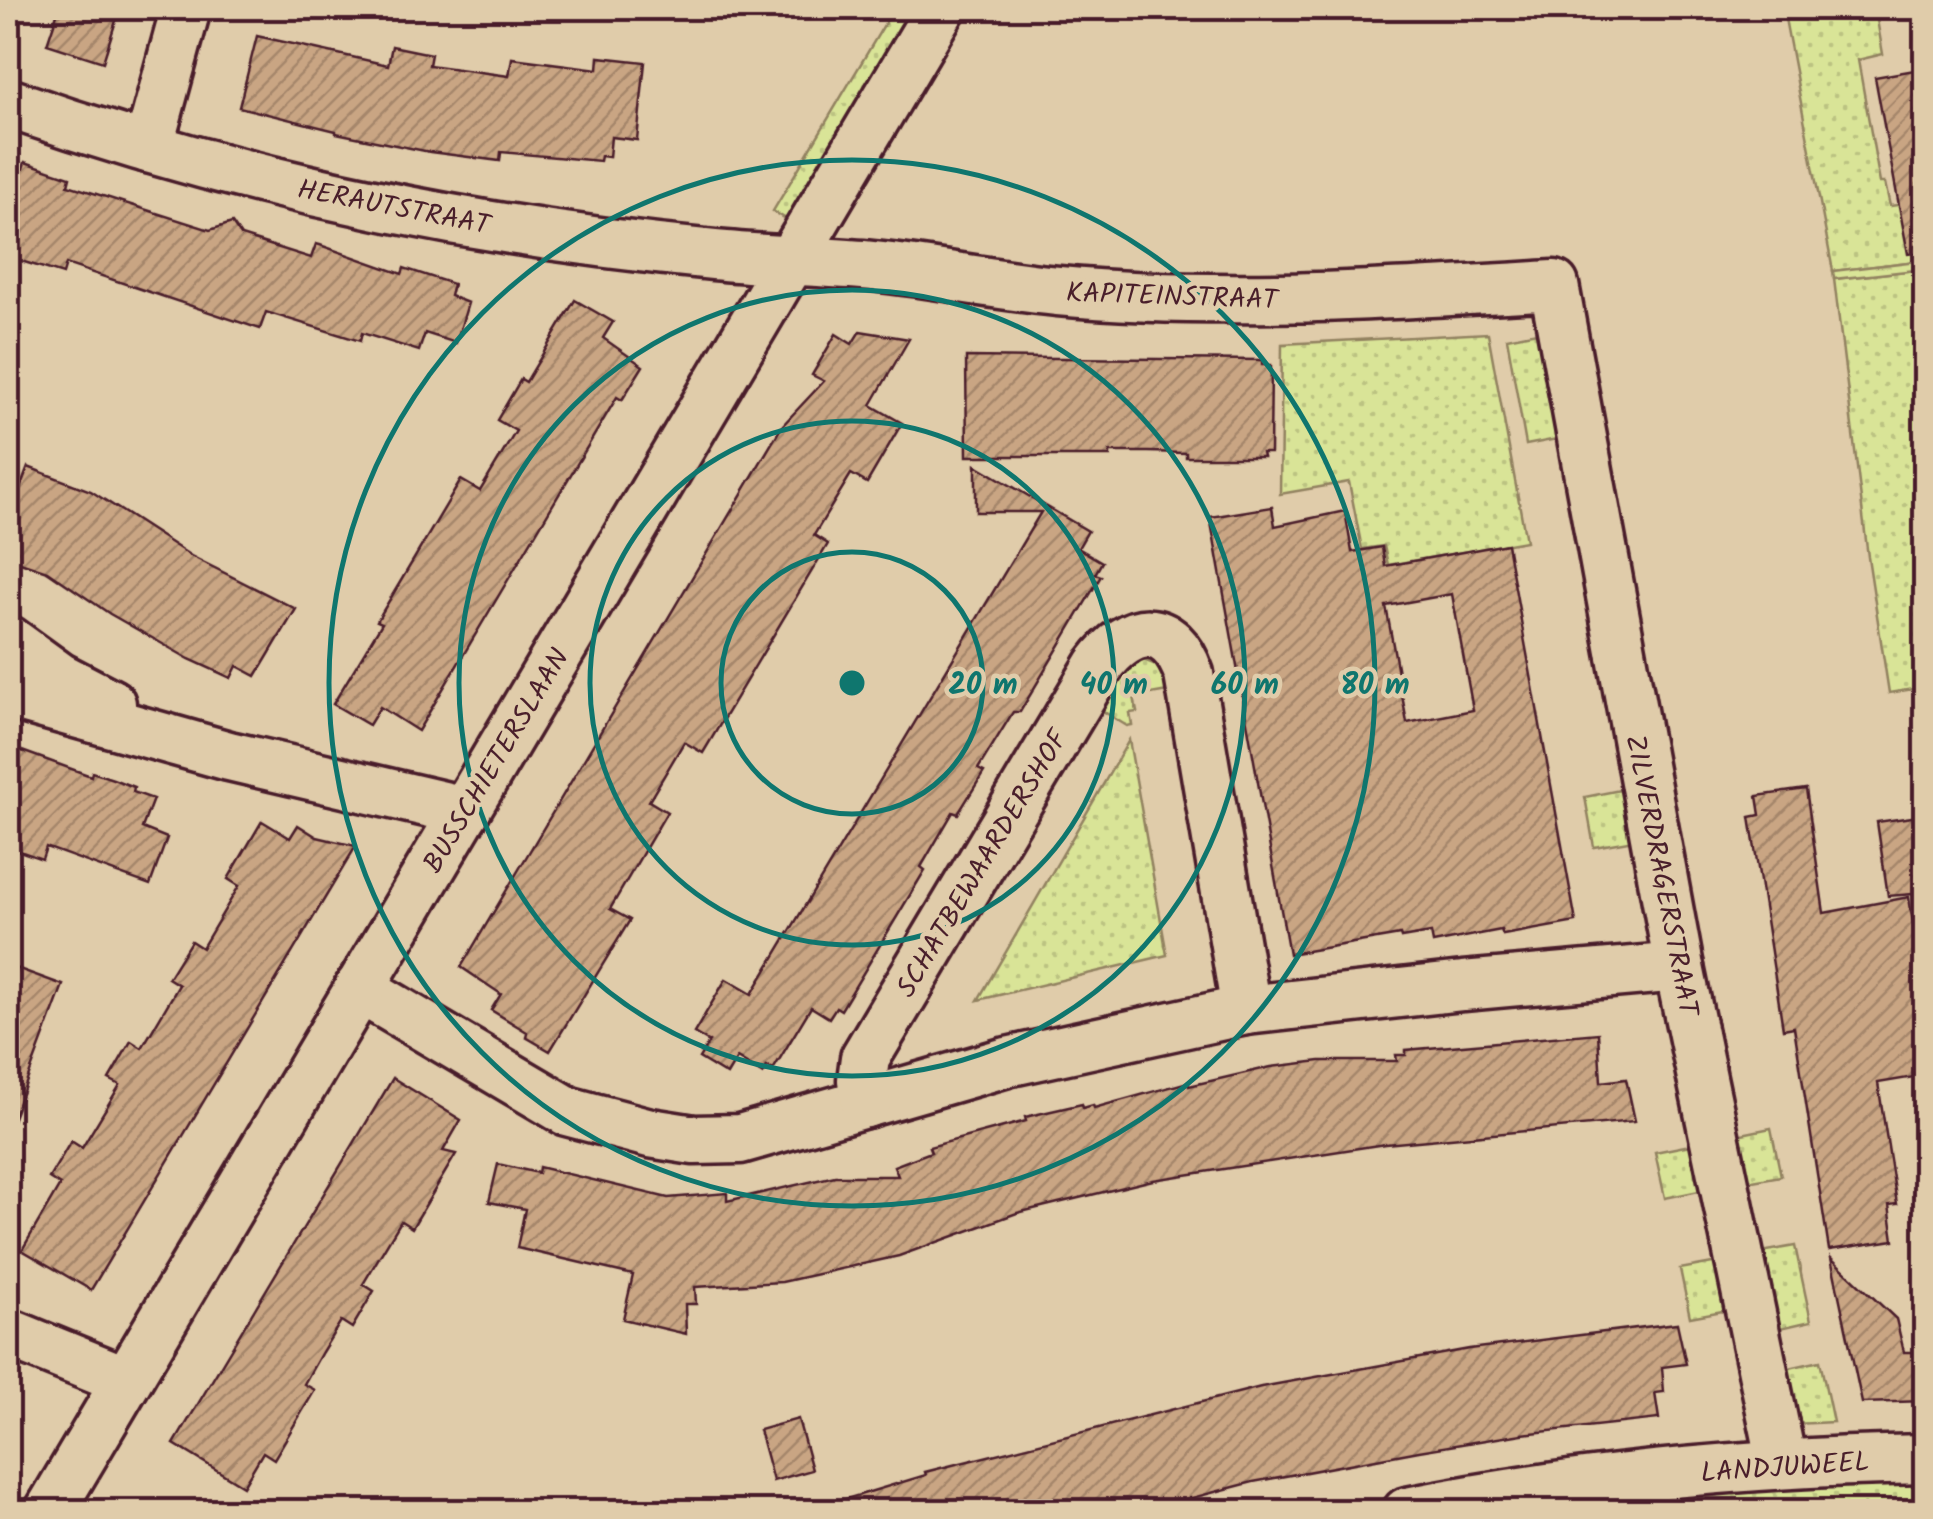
<svg xmlns="http://www.w3.org/2000/svg" width="1933" height="1519" font-family="Kalam,sans-serif">
	<defs>
		<pattern id="green-dots" width="8" height="8" patternUnits="userSpaceOnUse" patternTransform="scale(2.5)"><rect width="8" height="8" fill="#d9e497"/><path d="M2 2h.1M6 6h.1" fill="none" stroke="#bcc382" stroke-width="1.8" stroke-linecap="round"/></pattern>
		<pattern id="forest-firs" width="22" height="20" patternUnits="userSpaceOnUse" patternTransform="scale(2.5)"><rect width="22" height="20" fill="#d9e497"/><path d="M5 1l3.5 6h-7zM16 11l3.5 6h-7z" fill="#bcc382"/></pattern>
		<pattern id="building-hatch" width="6" height="6" patternUnits="userSpaceOnUse" patternTransform="scale(2.5)"><rect width="6" height="6" fill="#c9a583"/><path d="M-1 1l2-2M0 6l6-6M5 7l2-2" fill="none" stroke="#a5866b"/></pattern>
	</defs>
	<rect width="100%" height="100%" fill="#e0ccaa"/>
	<filter id="ink" filterUnits="userSpaceOnUse"><feTurbulence type="fractalNoise" baseFrequency=".01" numOctaves="2"/><feDisplacementMap in="SourceGraphic" scale="20" xChannelSelector="R" yChannelSelector="G"/><feConvolveMatrix kernelMatrix="1 2 1 2 8 2 1 2 1" color-interpolation-filters="sRGB"/></filter>
	<g filter="url(#ink)">
		<g fill="url(#green-dots)" stroke="#928261" stroke-width="2.5">
			<path d="M 894,8 L 919,8 L 791,222 L 773,211 Z"/>
			<path d="M 1783,8 L 1875,8 L 1883,54 L 1858,60 L 1880,183 L 1885,183 L 1890,206 L 1925,201 L 1925,260 L 1833,271 Z"/>
			<path d="M 1925,269 L 1925,687 L 1889,693 L 1868,557 L 1834,279 Z"/>
			<path d="M 1542,331 L 1562,438 L 1526,445 L 1507,338 Z"/>
			<path d="M 1488,333 L 1526,541 L 1388,565 L 1384,546 L 1362,549 L 1349,482 L 1280,494 L 1282,344 Z"/>
			<path d="M 1138,658 L 1162,667 L 1173,690 L 1134,697 L 1137,712 L 1130,713 L 1132,725 L 1127,726 L 1093,705 Z"/>
			<path d="M 1129,740 L 1167,955 L 978,1000 Z"/>
			<path d="M 1625,789 L 1634,840 L 1594,847 L 1585,797 Z"/>
			<path d="M 1771,1128 L 1781,1176 L 1741,1183 L 1732,1136 Z"/>
			<path d="M 1695,1144 L 1704,1190 L 1665,1198 L 1655,1152 Z"/>
			<path d="M 1795,1246 L 1811,1321 L 1772,1330 L 1756,1253 Z"/>
			<path d="M 1718,1262 L 1728,1310 L 1690,1317 L 1680,1269 Z"/>
			<path d="M 1820,1361 L 1833,1422 L 1795,1424 L 1785,1369 Z"/>
			<path d="M 1925,1475 L 1925,1511 L 1556,1512 L 1651,1494 Z"/>
		</g>
		<path fill="url(#forest-firs)" stroke="#928261" stroke-width="2.5" d="M 1925,260 L 1925,269 L 1834,279 L 1833,271 Z"/>
		<g fill="url(#building-hatch)" stroke="#4a1f2b" stroke-width="2.5" fill-rule="evenodd">
			<path d="M 59,8 L 120,8 L 103,62 L 47,44 Z"/>
			<path d="M 257,36 L 388,65 L 392,46 L 431,54 L 429,65 L 509,76 L 512,58 L 598,69 L 599,57 L 645,62 L 637,140 L 611,137 L 609,157 L 601,156 L 600,161 L 501,152 L 500,161 L 430,152 L 336,133 L 336,131 L 239,107 Z"/>
			<path d="M 1926,68 L 1926,252 L 1908,254 L 1875,77 Z"/>
			<path d="M 25,162 L 70,177 L 68,185 L 210,230 L 232,223 L 241,236 L 311,258 L 316,244 L 320,245 L 402,274 L 404,268 L 453,284 L 450,296 L 468,303 L 456,343 L 425,333 L 419,351 L 362,333 L 360,341 L 266,312 L 260,329 L 66,264 L 63,274 L 8,257 L 8,164 L 23,169 Z"/>
			<path d="M 575,300 L 613,322 L 603,338 L 643,366 L 622,400 L 617,397 L 418,731 L 380,707 L 369,725 L 333,704 L 382,623 L 377,621 L 461,480 L 480,491 L 516,431 L 497,420 L 521,379 L 526,382 Z"/>
			<path d="M 860,331 L 909,339 L 871,405 L 902,423 L 867,483 L 851,474 L 814,535 L 828,544 L 703,753 L 684,742 L 649,801 L 667,812 L 610,909 L 630,920 L 550,1051 L 526,1037 L 527,1032 L 491,1010 L 501,994 L 461,967 L 782,426 L 824,381 L 812,375 L 836,334 L 852,344 Z"/>
			<path d="M 966,357 L 1262,360 L 1262,365 L 1271,365 L 1270,453 L 1262,453 L 1263,457 L 1186,457 L 1186,453 L 1148,452 L 1110,452 L 1110,456 L 967,456 Z"/>
			<path d="M 976,465 L 1088,531 L 1078,548 L 1102,562 L 1095,574 L 1101,576 L 1020,712 L 1013,712 L 978,769 L 984,772 L 958,814 L 953,812 L 921,867 L 925,870 L 841,1010 L 836,1007 L 829,1018 L 811,1007 L 773,1070 L 767,1066 L 763,1074 L 737,1058 L 727,1075 L 699,1058 L 709,1042 L 694,1033 L 726,979 L 752,994 L 1041,512 L 976,512 Z"/>
			<path d="M 28,467 L 91,491 L 191,556 L 296,609 L 256,676 L 237,666 L 231,678 L 189,659 L 110,614 L 47,571 L 8,558 L 8,484 L 20,488 Z"/>
			<path d="M 1272,507 L 1275,526 L 1345,511 L 1352,552 L 1382,547 L 1385,566 L 1507,544 L 1576,922 L 1503,935 L 1501,930 L 1433,943 L 1431,933 L 1401,938 L 1400,935 L 1289,954 L 1210,517 ZM 1452,594 L 1473,710 L 1407,723 L 1386,606 Z"/>
			<path d="M 8,746 L 91,776 L 92,772 L 113,779 L 134,787 L 133,792 L 153,799 L 142,828 L 167,838 L 150,885 L 46,847 L 42,859 L 8,847 Z"/>
			<path d="M 1806,789 L 1824,913 L 1909,897 L 1926,1007 L 1926,1075 L 1878,1083 L 1897,1204 L 1889,1205 L 1894,1240 L 1829,1250 L 1794,1027 L 1783,1029 L 1750,817 L 1760,815 L 1757,796 Z"/>
			<path d="M 1926,815 L 1926,893 L 1888,896 L 1877,822 Z"/>
			<path d="M 262,821 L 290,838 L 298,825 L 317,837 L 356,846 L 91,1290 L 22,1250 L 60,1185 L 49,1178 L 71,1141 L 82,1148 L 120,1085 L 109,1079 L 131,1041 L 142,1048 L 179,985 L 168,978 L 191,941 L 202,948 L 239,886 L 228,879 Z"/>
			<path d="M 8,965 L 63,985 L 11,1123 L 8,1123 Z"/>
			<path d="M 1598,1033 L 1601,1082 L 1626,1079 L 1635,1121 L 1385,1144 L 1153,1180 L 1017,1213 L 899,1256 L 782,1282 L 695,1287 L 696,1304 L 685,1304 L 686,1334 L 623,1319 L 633,1275 L 517,1248 L 525,1209 L 489,1202 L 498,1164 L 538,1173 L 539,1167 L 668,1198 L 727,1193 L 727,1201 L 835,1176 L 898,1176 L 894,1166 L 931,1152 L 929,1147 L 1026,1121 L 1025,1117 L 1082,1104 L 1083,1108 L 1093,1105 L 1094,1108 L 1188,1082 L 1189,1086 L 1271,1067 L 1320,1061 L 1397,1061 L 1396,1055 L 1406,1055 L 1406,1050 Z"/>
			<path d="M 393,1078 L 461,1120 L 443,1151 L 456,1154 L 412,1228 L 401,1221 L 363,1284 L 374,1291 L 352,1328 L 341,1321 L 322,1352 L 304,1384 L 315,1390 L 274,1459 L 263,1452 L 243,1486 L 174,1444 Z"/>
			<path d="M 1831,1258 L 1896,1319 L 1904,1352 L 1926,1352 L 1926,1401 L 1862,1403 Z"/>
			<path d="M 1677,1323 L 1686,1364 L 1662,1367 L 1664,1392 L 1655,1393 L 1659,1419 L 1522,1434 L 1419,1451 L 1253,1482 L 1139,1512 L 1027,1512 L 1024,1501 L 986,1512 L 834,1512 L 833,1503 L 926,1475 L 925,1472 L 1261,1387 L 1469,1349 Z"/>
			<path d="M 798,1419 L 812,1470 L 773,1481 L 759,1430 Z"/>
		</g>
		<g fill="none" stroke-linecap="round" stroke-linejoin="round">
			<defs>
				<g id="minor">
					<path d="M 8,103 C 236,183 473,232 714,255 C 764,260 813,261 863,265 C 928,271 993,285 1058,291 C 1224,306 1388,295 1554,285 L 1679,967 L 1782,1463"/>
					<path d="M 148,148 L 186,8"/>
					<path d="M 8,640 L 59,677 L 111,704"/>
					<path d="M 8,694 L 229,756 L 465,811"/>
					<path d="M 359,988 L 567,1111 L 650,1133 L 694,1140 L 740,1139 L 1007,1062 L 1246,1010 L 1463,986 L 1679,967"/>
					<path d="M 866,1103 L 862,1080 L 865,1058 L 1099,666 C 1130,624 1170,619 1189,674 L 1246,1010"/>
					<path d="M 8,1333 L 126,1381"/>
					<path d="M 49,1512 L 941,8"/>
					<path d="M 1407,1512 C 1577,1478 1752,1462 1926,1459"/>
				</g>
			</defs>
			<use href="#minor" stroke="#4a1f2b" stroke-width="55"/>
			<use href="#minor" stroke="#e0ccaa" stroke-width="48"/>
		</g>
	</g>
	<g fill="none" stroke="#0f766e" stroke-width="5">
		<circle cx="852" cy="683" r="131"/>
		<circle cx="852" cy="683" r="262"/>
		<circle cx="852" cy="683" r="393"/>
		<circle cx="852" cy="683" r="523"/>
	</g>
	<g text-anchor="middle" stroke-width="9" stroke-linejoin="round" paint-order="stroke">
		<g font-size="28" fill="#4a1f2b" stroke="#e0ccaa">
			<text transform="translate(394 206) rotate(11)" y="10">HERAUTSTRAAT</text>
			<text transform="translate(1172 295) rotate(2)" y="10">KAPITEINSTRAAT</text>
			<text transform="translate(495 760) rotate(-59)" y="10">BUSSCHIETERSLAAN</text>
			<text transform="translate(981 863) rotate(-59)" y="10">SCHATBEWAARDERSHOF</text>
			<text transform="translate(1663 875) rotate(79)" y="10">ZILVERDRAGERSTRAAT</text>
			<text transform="translate(1785 1466) rotate(-4)" y="10">LANDJUWEEL</text>
		</g>
	</g>
	<circle cx="852" cy="683" r="15" fill="#0f766e" stroke="#e0ccaa" stroke-width="5"/>
	<g font-size="30" text-anchor="middle" font-weight="bold" fill="#0f766e" stroke="#e0ccaa" stroke-width="9" stroke-linejoin="round" paint-order="stroke">
		<text x="983" y="694">20 m</text>
		<text x="1114" y="694">40 m</text>
		<text x="1245" y="694">60 m</text>
		<text x="1375" y="694">80 m</text>
	</g>
	<rect width="1933" height="1519" fill="none" stroke="#e0ccaa" stroke-width="40"/>
	<rect x="20" y="20" width="1893" height="1479" fill="none" stroke="#4a1f2b" stroke-width="4" filter="url(#ink)"/>
</svg>
